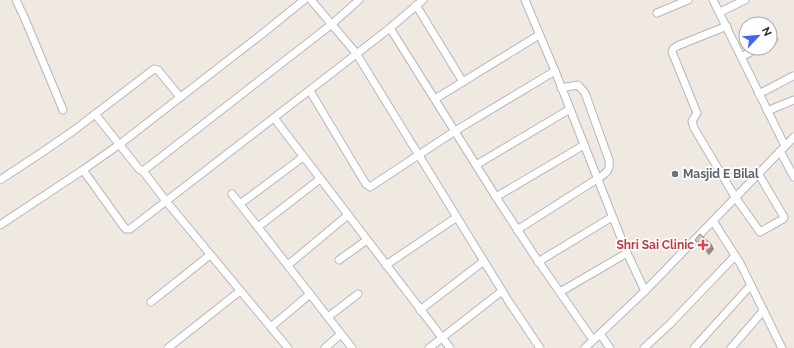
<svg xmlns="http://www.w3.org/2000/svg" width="794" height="348" font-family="Raleway,sans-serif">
	<rect width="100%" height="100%" fill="#efe9e1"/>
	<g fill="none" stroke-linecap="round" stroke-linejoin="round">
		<defs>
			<g id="minor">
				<path d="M 16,0 L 25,19 L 63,110"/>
				<path d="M 311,0 L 356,53 L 509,302 L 540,348"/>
				<path d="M 525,0 L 555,71 L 627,253 L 645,291"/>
				<path d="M 713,0 L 785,146"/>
				<path d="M 416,5 L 463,82"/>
				<path d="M 720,12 L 745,0"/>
				<path d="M 657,13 L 688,0"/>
				<path d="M 727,26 L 677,46 L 673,49 L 672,52 L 697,113 L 692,121 L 694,128 L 735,197 L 760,232 L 783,219 L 784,217 L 758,173"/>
				<path d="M 390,28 L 496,197 L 534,255 L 593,340"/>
				<path d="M 770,42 L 774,40"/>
				<path d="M 741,57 L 758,48"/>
				<path d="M 310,91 L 364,181 L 366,184 L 370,187 L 455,131 L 555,71"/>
				<path d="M 759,94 L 793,76"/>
				<path d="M 435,99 L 539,35"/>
				<path d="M 767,111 L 794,100"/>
				<path d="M 95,114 L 139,169 L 143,171 L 166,201 L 288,348"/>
				<path d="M 274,118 L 450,348"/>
				<path d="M 780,151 L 794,177"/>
				<path d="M 476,165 L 570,109"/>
				<path d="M 83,170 L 124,227 L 126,229 L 130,229 L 390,28 L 423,0"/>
				<path d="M 143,171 L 332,24 L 359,0"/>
				<path d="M 0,180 L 41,153 L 73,131 L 154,69 L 158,70 L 180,97"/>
				<path d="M 232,194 L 352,348"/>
				<path d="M 496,197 L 584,145"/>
				<path d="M 240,204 L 303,157"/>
				<path d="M 713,221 L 740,263 L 782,348"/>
				<path d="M 0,225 L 83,170 L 120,144 L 262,34 L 304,0"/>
				<path d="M 258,227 L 320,179"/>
				<path d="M 517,230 L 597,179 C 605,174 611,171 609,160 L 585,93 L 578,85 L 561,88"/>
				<path d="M 339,260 L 367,240"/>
				<path d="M 538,262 L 612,217"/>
				<path d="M 288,265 L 348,215"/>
				<path d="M 386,265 L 457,217"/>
				<path d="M 560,292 L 627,253"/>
				<path d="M 151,302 L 210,255"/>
				<path d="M 420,310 L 484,261"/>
				<path d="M 328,317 L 358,294"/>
				<path d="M 271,327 L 310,294"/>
				<path d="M 600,334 L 610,348"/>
				<path d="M 168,348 L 240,291"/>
				<path d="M 325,348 L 341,334"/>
				<path d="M 429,348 L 502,291"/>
				<path d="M 585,348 L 645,291 L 794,137"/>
				<path d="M 644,348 L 670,324 L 735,256"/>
				<path d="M 694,348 L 750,286"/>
				<path d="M 731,348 L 763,311"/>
			</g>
		</defs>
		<use href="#minor" stroke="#b4b7c1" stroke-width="9"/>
		<use href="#minor" stroke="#fff" stroke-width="7"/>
	</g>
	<path fill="#afaba4" d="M 695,240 L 714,249 L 709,255 L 697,245 Z"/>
	<path fill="#8e8b86" d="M 712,245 L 714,249 L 709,255 L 707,251 Z"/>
	<path fill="#cbc7bf" stroke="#8e8b86" d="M 700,234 L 712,245 L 707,251 L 695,240 Z"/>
	<circle fill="#6b7280" stroke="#fff" stroke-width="1.5" cx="675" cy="174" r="4"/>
	<path fill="#e0444e" stroke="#fff" stroke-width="1.5" d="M701 239h4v4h4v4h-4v4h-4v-4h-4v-4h4z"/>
	<g text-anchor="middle" stroke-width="3.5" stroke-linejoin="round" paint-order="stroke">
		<g font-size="12" font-weight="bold" fill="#5b616d" stroke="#fff" text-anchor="start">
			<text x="683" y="178">Masjid E Bilal</text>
		</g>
		<g font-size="12" font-weight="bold" fill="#be3a42" stroke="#fff" text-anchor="end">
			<text x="694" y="249">Shri Sai Clinic</text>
		</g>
	</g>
	<g transform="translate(758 36) rotate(64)"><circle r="19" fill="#ffffff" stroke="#ababab"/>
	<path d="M0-3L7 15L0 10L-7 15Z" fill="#4264fb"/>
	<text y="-6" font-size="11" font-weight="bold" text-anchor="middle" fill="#2e2e2e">N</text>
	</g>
</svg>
